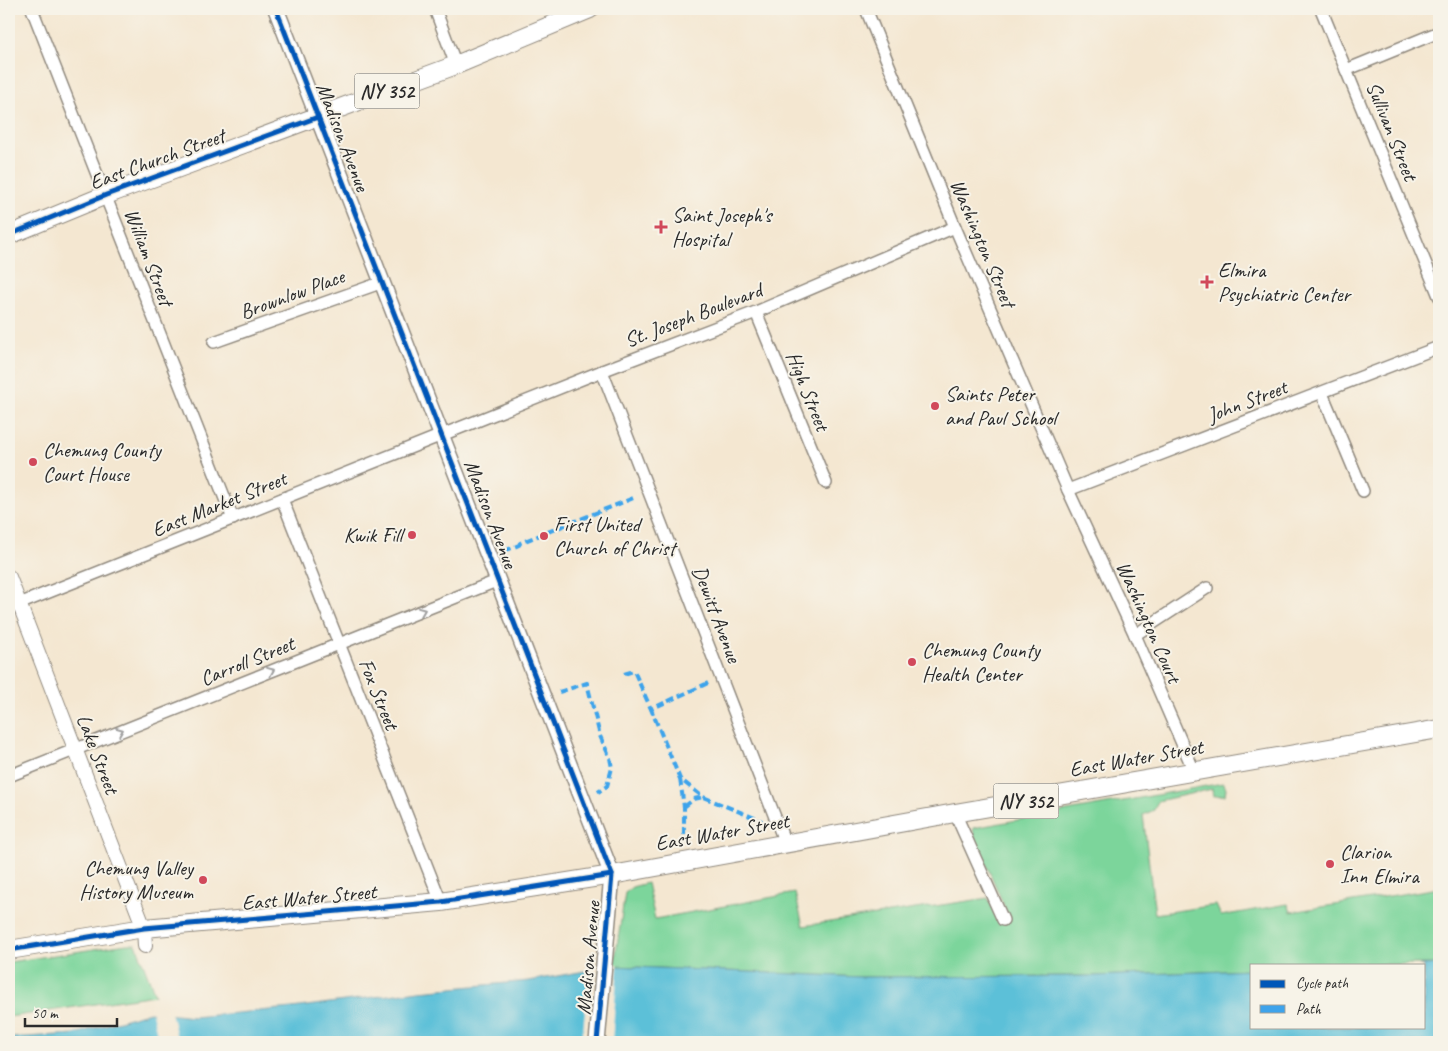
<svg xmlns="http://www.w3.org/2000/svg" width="1448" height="1051" font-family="Caveat,sans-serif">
	<rect width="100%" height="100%" fill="#f7f3e8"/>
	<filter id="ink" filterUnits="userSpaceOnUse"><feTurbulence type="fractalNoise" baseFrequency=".02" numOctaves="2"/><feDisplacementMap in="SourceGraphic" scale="10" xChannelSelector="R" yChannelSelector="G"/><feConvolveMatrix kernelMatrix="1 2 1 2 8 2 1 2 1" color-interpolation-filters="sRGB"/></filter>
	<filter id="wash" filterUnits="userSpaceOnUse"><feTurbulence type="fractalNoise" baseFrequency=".0096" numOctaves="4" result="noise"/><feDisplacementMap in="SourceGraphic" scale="20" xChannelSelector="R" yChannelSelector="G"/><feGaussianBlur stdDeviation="1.12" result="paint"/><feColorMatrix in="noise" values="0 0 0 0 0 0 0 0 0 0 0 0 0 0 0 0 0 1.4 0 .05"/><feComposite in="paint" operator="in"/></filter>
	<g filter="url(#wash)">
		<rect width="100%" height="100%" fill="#f4e7d1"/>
		<g fill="#7cd59b" stroke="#548063">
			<path d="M 1223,783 L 1226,788 L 1225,795 L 1213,796 L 1212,789 L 1158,801 L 1154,810 L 1143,815 L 1155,914 L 1216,905 L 1221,916 L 1288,904 L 1291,912 L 1439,888 L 1439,964 L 1252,965 L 1252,970 L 1095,976 L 861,977 L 614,966 L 625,893 L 632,887 L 647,883 L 655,919 L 795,893 L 803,926 L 988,898 L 998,921 L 1008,915 L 974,836 L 973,828 Z"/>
			<path d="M 127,944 L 136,944 L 155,995 L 9,1017 L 9,962 Z"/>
		</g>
		<path fill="#5bc0d8" stroke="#437682" d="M 1439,964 L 1439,1042 L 9,1042 L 9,1038 L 75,1034 L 150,1012 L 193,1017 L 292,1008 L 419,991 L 529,981 L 614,966 L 861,977 L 1095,976 L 1252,970 L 1252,1027 L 1424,1027 L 1424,965 L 1420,965 Z"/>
		<g fill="#f4e7d1">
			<path d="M 614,964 L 618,964 L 612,1042 L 582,1042 L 589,968 Z"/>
			<path d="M 151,1009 L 171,1012 L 178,1042 L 159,1042 Z"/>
		</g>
	</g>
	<g filter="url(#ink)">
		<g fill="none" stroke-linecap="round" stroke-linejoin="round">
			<defs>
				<g id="minor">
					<path d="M 32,9 C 99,179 165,349 233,519"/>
					<path d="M 435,9 L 456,65"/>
					<path d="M 866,9 L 955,227 L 1068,490 L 1135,635 L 1194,771"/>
					<path d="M 1321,9 L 1439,296"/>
					<path d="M 1346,70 L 1439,32"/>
					<path d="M 756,312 L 826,483"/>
					<path d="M 214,342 L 383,282"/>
					<path d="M 602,371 L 785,843"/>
					<path d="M 1322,393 L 1363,491"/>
					<path d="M 1068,490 L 1439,347"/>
					<path d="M 282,499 L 441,902"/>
					<path d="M 9,608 L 602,371 L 756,312 L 955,227"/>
					<path d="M 1135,635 L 1207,588"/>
					<path d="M 9,776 L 499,580"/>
					<path d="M 955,813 L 1003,920"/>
				</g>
				<path id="tertiary" d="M 9,577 L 144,928 L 145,946"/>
				<path id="secondary" d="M 276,9 L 612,875 L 597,1042"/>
				<g id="primary">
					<path d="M 9,235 L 106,195 L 456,65 L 590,9"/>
					<path d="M 9,950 L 144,928 L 441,902 L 612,875 L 955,813 L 1439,729"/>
				</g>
			</defs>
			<use href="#minor" stroke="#90897e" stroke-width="14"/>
			<use href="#tertiary" stroke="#90897e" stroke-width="16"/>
			<use href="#secondary" stroke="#90897e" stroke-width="18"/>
			<use href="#primary" stroke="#90897e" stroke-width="20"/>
			<use href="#minor" stroke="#fff" stroke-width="11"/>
			<use href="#tertiary" stroke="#fff" stroke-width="14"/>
			<use href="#secondary" stroke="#fff" stroke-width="15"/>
			<use href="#primary" stroke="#fff" stroke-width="18"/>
			<g stroke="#3ea3eb" stroke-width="4" stroke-dasharray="8 4" stroke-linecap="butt">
				<path d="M 504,551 L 519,545 L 520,543 L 636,497"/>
				<path d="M 624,674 L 634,671 L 651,709"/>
				<path d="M 708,683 L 651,709 L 680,779 L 703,797 L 762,821"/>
				<path d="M 559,692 L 587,683 L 600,736 L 610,758 L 612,768 L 607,786 L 598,792"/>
				<path d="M 680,779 L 684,807 L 684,843"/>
				<path d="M 684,807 L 694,799 L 703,797"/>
			</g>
			<defs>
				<g id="cycleway">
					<path d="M 276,9 L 612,875 L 597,1042"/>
					<path d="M 9,235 L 106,195 L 318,117"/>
					<path d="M 9,950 L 144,928 L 441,902 L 612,875"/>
				</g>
			</defs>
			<use href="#cycleway" stroke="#f7f3e8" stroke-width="8"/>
			<use href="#cycleway" stroke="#0057b8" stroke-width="5"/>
		</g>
		<defs><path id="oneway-chevron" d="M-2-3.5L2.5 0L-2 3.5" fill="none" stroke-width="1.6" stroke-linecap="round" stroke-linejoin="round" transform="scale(1.25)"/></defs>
		<g stroke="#a0a0a0">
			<use href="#oneway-chevron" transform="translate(422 611) rotate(-22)"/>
			<use href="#oneway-chevron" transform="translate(271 671) rotate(-22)"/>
			<use href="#oneway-chevron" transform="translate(120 731) rotate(-22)"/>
		</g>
	</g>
	<g fill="#d1495b" stroke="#f7f3e8" stroke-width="2">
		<path d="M658.5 219.5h5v5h5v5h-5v5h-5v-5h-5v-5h5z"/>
		<path d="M1204.5 274.5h5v5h5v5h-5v5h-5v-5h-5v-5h5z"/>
		<circle cx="935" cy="406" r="5"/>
		<circle cx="33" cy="462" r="5"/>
		<circle cx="412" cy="535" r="5"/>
		<circle cx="544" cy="536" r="5"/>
		<circle cx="912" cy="662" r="5"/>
		<circle cx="1330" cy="864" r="5"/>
		<circle cx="203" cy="880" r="5"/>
	</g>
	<g text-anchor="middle" stroke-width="4" stroke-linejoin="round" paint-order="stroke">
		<g fill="#f7f3e8" stroke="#686764" stroke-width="1">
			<rect x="354.5" y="73.5" width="65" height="35" rx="4"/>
			<rect x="993.5" y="783.5" width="65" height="35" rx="4"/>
		</g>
		<g font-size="20" font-weight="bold" fill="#2b2b2b">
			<text x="387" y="98">NY 352</text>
			<text x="1026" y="808">NY 352</text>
		</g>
		<g font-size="21" fill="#2b2b2b" stroke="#f7f3e8">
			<text transform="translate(1392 131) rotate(68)" y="7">Sullivan Street</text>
			<text transform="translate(343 137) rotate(69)" y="7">Madison Avenue</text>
			<text transform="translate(157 159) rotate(-20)" y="7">East Church Street</text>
			<text transform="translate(983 243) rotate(67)" y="7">Washington Street</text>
			<text transform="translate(149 257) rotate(69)" y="7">William Street</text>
			<text transform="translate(292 294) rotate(-20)" y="7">Brownlow Place</text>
			<text transform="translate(693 315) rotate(-21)" y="7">St. Joseph Boulevard</text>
			<text transform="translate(808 391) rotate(68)" y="7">High Street</text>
			<text transform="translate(1247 401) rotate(-21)" y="7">John Street</text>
			<text transform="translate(219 504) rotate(-22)" y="7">East Market Street</text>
			<text transform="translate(491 514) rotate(69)" y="7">Madison Avenue</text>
			<text transform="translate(717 614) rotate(69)" y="7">Dewitt Avenue</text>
			<text transform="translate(1149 622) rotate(66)" y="7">Washington Court</text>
			<text transform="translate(247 661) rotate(-22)" y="7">Carroll Street</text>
			<text transform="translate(379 694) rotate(68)" y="7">Fox Street</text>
			<text transform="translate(98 754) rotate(69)" y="7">Lake Street</text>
			<text transform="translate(1136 758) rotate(-10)" y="7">East Water Street</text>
			<text transform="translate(722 832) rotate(-10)" y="7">East Water Street</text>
			<text transform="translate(309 897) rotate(-5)" y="7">East Water Street</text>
			<text transform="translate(588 958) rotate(-85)" y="7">Madison Avenue</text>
		</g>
		<g font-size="21" fill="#2b2b2b" stroke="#f7f3e8" text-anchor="start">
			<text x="672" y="222">Saint Joseph's<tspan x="672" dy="24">Hospital</tspan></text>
			<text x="1218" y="277">Elmira<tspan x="1218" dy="24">Psychiatric Center</tspan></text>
			<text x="945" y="401">Saints Peter<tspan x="945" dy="24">and Paul School</tspan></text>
			<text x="43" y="457">Chemung County<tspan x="43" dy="24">Court House</tspan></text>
			<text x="554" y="531">First United<tspan x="554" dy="24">Church of Christ</tspan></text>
			<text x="402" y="542" text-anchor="end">Kwik Fill</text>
			<text x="922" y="657">Chemung County<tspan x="922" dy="24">Health Center</tspan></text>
			<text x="1340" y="859">Clarion<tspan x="1340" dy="24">Inn Elmira</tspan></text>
			<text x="193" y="875" text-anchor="end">Chemung Valley<tspan x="193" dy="24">History Museum</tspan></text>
		</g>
	</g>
	<rect width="1448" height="1051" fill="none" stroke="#f7f3e8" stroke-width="30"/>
	<rect x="1250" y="964" width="175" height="65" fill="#f7f3e8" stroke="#a5a39c"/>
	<rect x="1260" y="980" width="25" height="8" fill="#0057b8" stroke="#a5a39c"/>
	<text x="1296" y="988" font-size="15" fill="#2b2b2b">Cycle path</text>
	<rect x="1260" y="1005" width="25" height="8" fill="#3ea3eb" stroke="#a5a39c"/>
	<text x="1296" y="1014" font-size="15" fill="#2b2b2b">Path</text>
	<path d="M25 1018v8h92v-8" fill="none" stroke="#2b2b2b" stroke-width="2.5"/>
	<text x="32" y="1018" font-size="15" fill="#2b2b2b" stroke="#f7f3e8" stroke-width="4" paint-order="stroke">50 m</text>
</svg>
